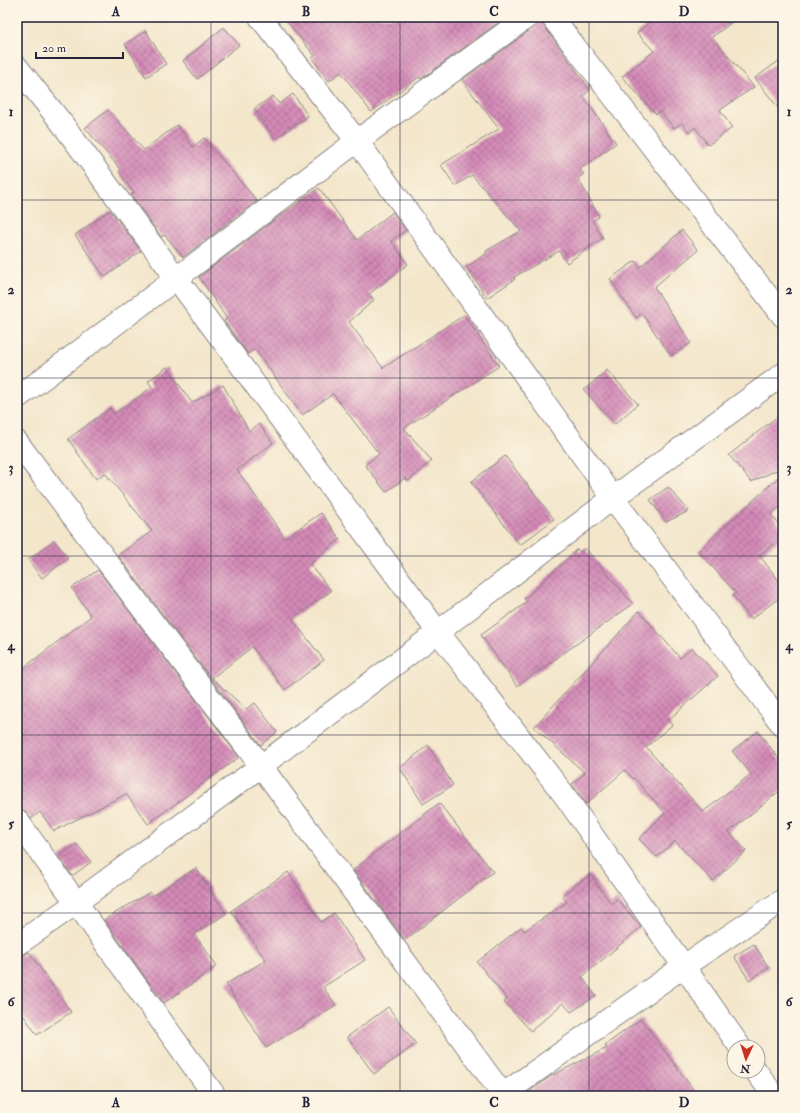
<svg xmlns="http://www.w3.org/2000/svg" width="800" height="1113" font-family="'IM FELL Double Pica',serif">
	<defs>
		<pattern id="building-cross-hatch" width="8" height="8" patternUnits="userSpaceOnUse"><rect width="8" height="8" fill="#d48ab7"/><path d="M0 0l8 8M0 8l8-8" fill="none" stroke="#ac7096"/></pattern>
	</defs>
	<rect width="100%" height="100%" fill="#fcf5e5"/>
	<filter id="ink" filterUnits="userSpaceOnUse"><feTurbulence type="fractalNoise" baseFrequency=".025" numOctaves="2"/><feDisplacementMap in="SourceGraphic" scale="8" xChannelSelector="R" yChannelSelector="G"/><feConvolveMatrix kernelMatrix="1 2 1 2 8 2 1 2 1" color-interpolation-filters="sRGB"/></filter>
	<filter id="wash" filterUnits="userSpaceOnUse"><feTurbulence type="fractalNoise" baseFrequency=".012" numOctaves="4" result="noise"/><feDisplacementMap in="SourceGraphic" scale="16" xChannelSelector="R" yChannelSelector="G"/><feGaussianBlur stdDeviation="0.9" result="paint"/><feColorMatrix in="noise" values="0 0 0 0 0 0 0 0 0 0 0 0 0 0 0 0 0 1.4 0 .05"/><feComposite in="paint" operator="in"/></filter>
	<g filter="url(#wash)">
		<rect width="100%" height="100%" fill="#f3e6cb"/>
		<g id="blocks">
			<g fill="url(#building-cross-hatch)">
				<path d="M 283,17 L 506,17 L 421,79 L 419,77 L 371,112 L 341,72 L 329,81 L 312,58 L 315,56 Z"/>
				<path d="M 656,17 L 739,17 L 712,37 L 754,87 L 720,110 L 732,128 L 708,145 L 695,127 L 689,132 L 682,123 L 674,128 L 660,111 L 656,114 L 622,77 L 654,51 L 637,33 Z"/>
				<path d="M 539,19 L 590,90 L 583,96 L 616,143 L 580,169 L 584,174 L 578,178 L 599,217 L 592,221 L 603,238 L 567,263 L 559,251 L 514,277 L 515,279 L 487,298 L 467,267 L 487,253 L 486,251 L 521,231 L 472,175 L 455,186 L 441,165 L 499,129 L 462,80 L 534,27 Z"/>
				<path d="M 224,27 L 239,45 L 197,79 L 183,61 Z"/>
				<path d="M 146,31 L 166,64 L 146,77 L 125,44 Z"/>
				<path d="M 783,58 L 783,114 L 755,78 Z"/>
				<path d="M 293,94 L 308,116 L 275,139 L 254,109 L 273,96 L 279,104 Z"/>
				<path d="M 108,110 L 144,150 L 177,125 L 193,147 L 204,138 L 257,201 L 183,257 L 165,235 L 161,237 L 131,195 L 134,193 L 119,172 L 121,170 L 85,128 Z"/>
				<path d="M 319,188 L 357,240 L 393,212 L 406,230 L 391,241 L 408,264 L 369,294 L 374,300 L 349,322 L 383,368 L 464,315 L 499,366 L 404,428 L 432,461 L 408,481 L 405,478 L 386,492 L 365,465 L 379,454 L 333,394 L 302,415 L 255,349 L 248,354 L 224,321 L 227,319 L 199,277 L 273,221 Z"/>
				<path d="M 110,210 L 141,251 L 105,277 L 75,235 Z"/>
				<path d="M 682,230 L 698,250 L 654,287 L 691,343 L 671,356 L 642,314 L 636,318 L 610,279 L 635,261 L 640,267 Z"/>
				<path d="M 167,367 L 192,403 L 223,385 L 249,431 L 259,424 L 273,443 L 237,470 L 285,538 L 321,513 L 340,539 L 310,564 L 331,591 L 292,619 L 324,660 L 285,690 L 252,647 L 212,678 L 246,709 L 255,703 L 277,732 L 261,745 L 118,555 L 152,531 L 105,473 L 96,479 L 68,439 L 110,408 L 114,414 L 152,387 L 148,381 Z"/>
				<path d="M 607,370 L 638,404 L 615,424 L 584,390 Z"/>
				<path d="M 783,412 L 783,467 L 751,482 L 729,455 Z"/>
				<path d="M 505,456 L 554,519 L 520,545 L 471,482 Z"/>
				<path d="M 783,473 L 783,505 L 771,514 L 783,530 L 783,538 L 759,555 L 783,586 L 783,595 L 751,619 L 733,596 L 736,593 L 698,551 Z"/>
				<path d="M 668,487 L 689,511 L 666,522 L 650,500 Z"/>
				<path d="M 54,540 L 68,558 L 42,578 L 28,560 Z"/>
				<path d="M 585,548 L 633,604 L 517,686 L 481,635 L 527,602 L 524,599 L 577,549 L 580,552 Z"/>
				<path d="M 98,570 L 239,757 L 148,824 L 126,794 L 54,831 L 40,812 L 31,819 L 22,809 L 17,808 L 17,673 L 91,616 L 72,588 Z"/>
				<path d="M 639,611 L 680,658 L 692,648 L 718,676 L 668,720 L 672,725 L 646,747 L 703,812 L 751,774 L 732,751 L 758,731 L 783,764 L 783,788 L 729,832 L 746,851 L 713,881 L 675,841 L 657,857 L 639,839 L 665,813 L 634,778 L 633,779 L 625,770 L 586,804 L 572,784 L 585,773 L 534,727 Z"/>
				<path d="M 428,745 L 453,785 L 423,804 L 400,768 Z"/>
				<path d="M 439,803 L 493,872 L 405,940 L 353,870 Z"/>
				<path d="M 77,844 L 91,862 L 72,876 L 59,857 Z"/>
				<path d="M 196,868 L 226,914 L 194,934 L 217,966 L 164,1003 L 104,920 L 150,892 L 152,896 Z"/>
				<path d="M 288,872 L 321,922 L 334,913 L 365,960 L 323,987 L 336,1005 L 266,1048 L 226,984 L 266,960 L 231,911 Z"/>
				<path d="M 590,874 L 611,904 L 617,899 L 641,927 L 582,977 L 596,996 L 571,1012 L 563,1003 L 531,1031 L 504,1002 L 507,999 L 477,962 L 521,927 L 524,931 L 567,902 L 562,895 Z"/>
				<path d="M 754,944 L 769,968 L 749,980 L 734,956 Z"/>
				<path d="M 29,952 L 71,1012 L 37,1035 L 17,1006 L 17,957 L 24,955 Z"/>
				<path d="M 388,1007 L 416,1044 L 374,1074 L 347,1037 Z"/>
				<path d="M 641,1019 L 698,1096 L 523,1096 L 551,1076 L 607,1048 L 605,1045 Z"/>
			</g>
		</g>
	</g>
	<g filter="url(#ink)">
		<use href="#blocks" fill-opacity="0" stroke="#8a8483" stroke-width="1"/>
		<g fill="none" stroke-linecap="round" stroke-linejoin="round">
			<defs>
				<g id="street">
					<path d="M 260,17 L 357,141 L 613,498 L 783,726"/>
					<path d="M 552,17 L 783,316"/>
					<path d="M 17,67 L 61,122 L 438,632 L 565,796 L 740,1047"/>
					<path d="M 17,398 L 177,278 L 357,141 L 527,17"/>
					<path d="M 17,442 L 261,766 L 504,1096"/>
					<path d="M 17,820 L 215,1096"/>
					<path d="M 17,945 L 76,903 L 261,766 L 438,632 L 613,498 L 783,374"/>
					<path d="M 756,1071 L 774,1096"/>
					<path d="M 501,1096 L 684,966 L 783,900"/>
				</g>
			</defs>
			<use href="#street" stroke="#8a8483" stroke-width="24"/>
			<use href="#street" stroke="#fff" stroke-width="22"/>
		</g>
	</g>
	<path fill="none" stroke="#22223b" stroke-width="1" stroke-opacity="0.55" d="M 211,17 L 211,1096M 400,17 L 400,1096M 589,17 L 589,1096M 17,200 L 783,200M 17,378 L 783,378M 17,556 L 783,556M 17,735 L 783,735M 17,913 L 783,913"/>
	<rect width="800" height="1113" fill="none" stroke="#fcf5e5" stroke-width="44"/>
	<g transform="translate(746 1059) rotate(184)"><circle r="19" fill="#fcf5e5" stroke="#a5a1a1"/>
	<path d="M0-3L7 15L0 10L-7 15Z" fill="#c8321e"/>
	<text y="-6" font-size="11" font-weight="bold" text-anchor="middle" fill="#22223b">N</text>
	</g>
	<path d="M36 52v6h87v-6" fill="none" stroke="#22223b" stroke-width="2"/>
	<text x="42" y="52" font-size="12" fill="#22223b" stroke="#fcf5e5" stroke-width="3" paint-order="stroke">20 m</text>
	<rect x="22" y="22" width="756" height="1069" fill="none" stroke="#22223b" stroke-width="1.5"/>
	<g font-size="13" text-anchor="middle" font-weight="bold" fill="#22223b">
		<text x="116" y="16">A</text>
		<text x="306" y="16">B</text>
		<text x="494" y="16">C</text>
		<text x="684" y="16">D</text>
		<text x="11" y="116">1</text>
		<text x="789" y="116">1</text>
		<text x="11" y="294">2</text>
		<text x="789" y="294">2</text>
		<text x="11" y="472">3</text>
		<text x="789" y="472">3</text>
		<text x="11" y="650">4</text>
		<text x="789" y="650">4</text>
		<text x="11" y="828">5</text>
		<text x="789" y="828">5</text>
		<text x="11" y="1006">6</text>
		<text x="789" y="1006">6</text>
		<text x="116" y="1107">A</text>
		<text x="306" y="1107">B</text>
		<text x="494" y="1107">C</text>
		<text x="684" y="1107">D</text>
	</g>
</svg>
